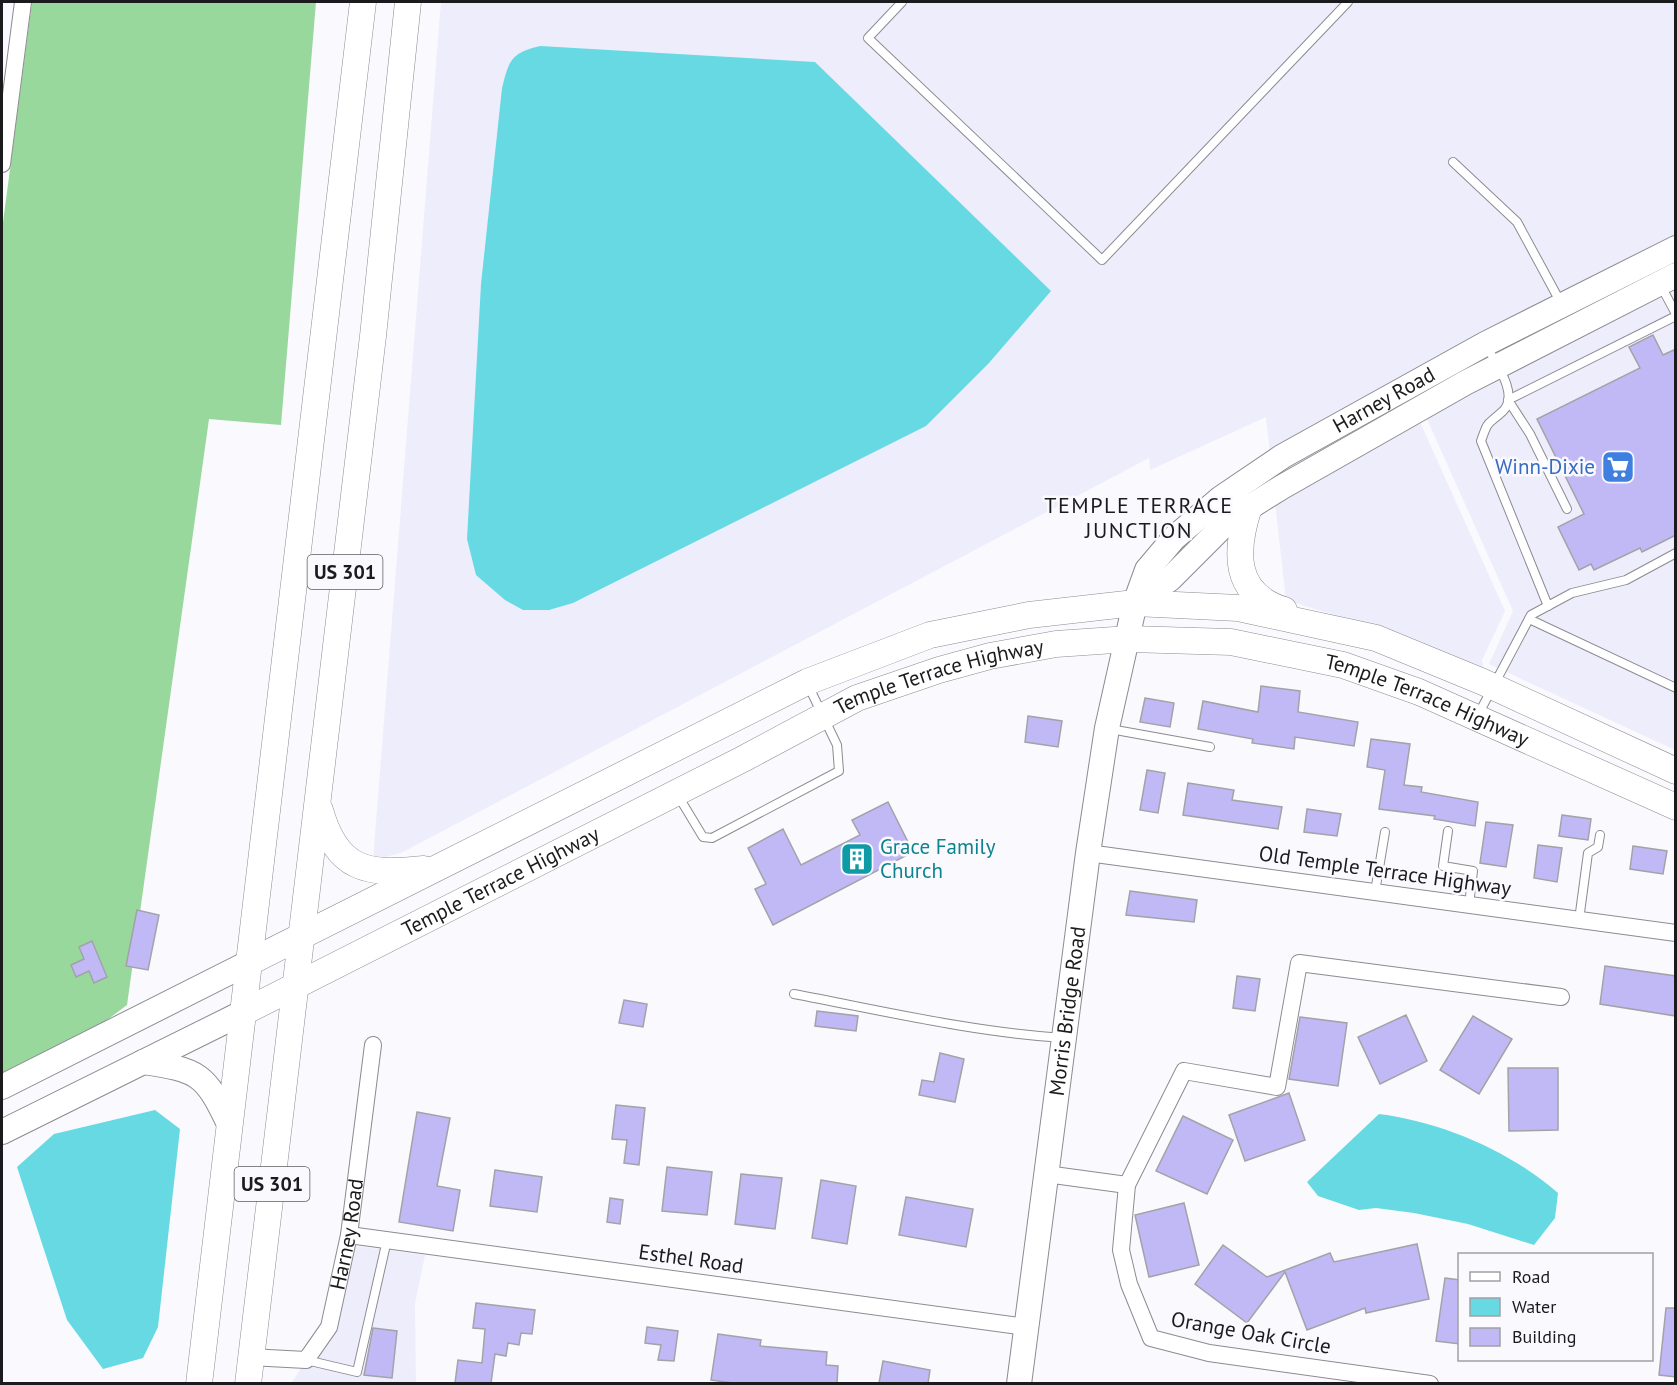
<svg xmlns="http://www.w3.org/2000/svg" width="1677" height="1385" font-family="'PT Sans',sans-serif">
	<rect width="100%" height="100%" fill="#faf9fe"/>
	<g fill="#eeedfb">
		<path d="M 441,2 L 1675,2 L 1675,237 L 1270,453 L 1266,417 L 1150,470 L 1149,458 L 401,853 L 373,860 Z"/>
		<path d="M 1675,286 L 1675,750 L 1489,664 L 1513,611 L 1426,417 Z"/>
		<path d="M 1419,420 L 1505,611 L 1482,660 L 1484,670 L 1386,631 L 1286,600 L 1275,502 Z"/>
		<path d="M 356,1246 L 425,1255 L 415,1304 L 416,1383 L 291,1384 L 305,1362 L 324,1351 L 336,1332 Z"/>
	</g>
	<path fill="#99d89c" d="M 32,2 L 316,2 L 281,425 L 209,419 L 127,1005 L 91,1032 L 2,1076 L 2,230 Z"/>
	<g fill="#66d9e3">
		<path d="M 540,46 L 815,62 L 1051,291 L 989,363 L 926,426 L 573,603 L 549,610 L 523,610 L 505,600 L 476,575 L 467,539 L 481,284 L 502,88 C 509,60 511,53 540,46 Z"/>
		<path d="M 155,1110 L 180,1129 L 158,1327 L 143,1358 L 103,1369 L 67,1320 L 17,1167 L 54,1134 Z"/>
		<path d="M 1379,1114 C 1442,1122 1510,1151 1558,1193 L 1555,1218 L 1534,1245 L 1468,1224 L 1414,1213 L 1376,1208 L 1359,1210 L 1318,1196 L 1307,1182 Z"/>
	</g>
	<g fill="#c1b9f5" stroke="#a2a2a8" stroke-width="1.5">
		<path d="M 1653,335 L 1663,355 L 1676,349 L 1676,535 L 1642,552 L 1640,548 L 1594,570 L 1591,564 L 1579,570 L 1558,527 L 1584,514 L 1537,419 L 1640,368 L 1629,347 Z"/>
		<path d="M 1261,686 L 1300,691 L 1298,712 L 1358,722 L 1354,746 L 1295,737 L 1294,749 L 1252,743 L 1253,739 L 1198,729 L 1203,701 L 1258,712 Z"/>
		<path d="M 1145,698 L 1174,703 L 1170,727 L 1140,722 Z"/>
		<path d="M 1028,716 L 1062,721 L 1058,747 L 1025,742 Z"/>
		<path d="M 1371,739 L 1410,744 L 1404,785 L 1422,787 L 1421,792 L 1478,802 L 1475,826 L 1434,819 L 1435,816 L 1379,809 L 1385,770 L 1367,767 Z"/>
		<path d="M 1147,770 L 1165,773 L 1158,813 L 1140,810 Z"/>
		<path d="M 1188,783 L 1234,790 L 1232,800 L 1282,807 L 1278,829 L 1183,815 Z"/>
		<path d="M 888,802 L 913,852 L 773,925 L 755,889 L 766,884 L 748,848 L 783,829 L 801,865 L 860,835 L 852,820 Z"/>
		<path d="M 1307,809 L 1341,814 L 1337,836 L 1304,832 Z"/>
		<path d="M 1562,815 L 1591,819 L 1588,840 L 1559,836 Z"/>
		<path d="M 1486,822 L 1513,825 L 1506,867 L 1480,863 Z"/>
		<path d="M 1538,845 L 1562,848 L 1557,882 L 1534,878 Z"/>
		<path d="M 1633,846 L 1667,851 L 1663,874 L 1630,869 Z"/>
		<path d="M 1130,891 L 1197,900 L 1194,922 L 1126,915 Z"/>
		<path d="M 137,910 L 159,915 L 148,970 L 126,966 Z"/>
		<path d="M 92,941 L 107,977 L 94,983 L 89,971 L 76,977 L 71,965 L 84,959 L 79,947 Z"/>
		<path d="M 1605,966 L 1676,976 L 1676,1016 L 1600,1004 Z"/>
		<path d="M 1237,976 L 1260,979 L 1255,1011 L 1233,1008 Z"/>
		<path d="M 624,1000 L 647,1004 L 643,1027 L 619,1023 Z"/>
		<path d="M 817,1011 L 858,1016 L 856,1031 L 815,1026 Z"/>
		<path d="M 1406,1015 L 1427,1061 L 1380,1084 L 1358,1037 Z"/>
		<path d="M 1473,1016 L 1512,1039 L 1479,1094 L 1440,1070 Z"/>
		<path d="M 1300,1017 L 1347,1023 L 1338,1086 L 1289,1079 Z"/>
		<path d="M 940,1053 L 964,1059 L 955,1102 L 919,1095 L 922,1080 L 934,1082 Z"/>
		<path d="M 1508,1068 L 1558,1068 L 1558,1130 L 1509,1131 Z"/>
		<path d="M 1289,1093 L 1305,1140 L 1245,1161 L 1229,1115 Z"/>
		<path d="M 616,1105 L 645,1108 L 639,1165 L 624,1163 L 627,1140 L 612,1139 Z"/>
		<path d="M 417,1112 L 450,1118 L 437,1186 L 460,1190 L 453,1231 L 399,1222 Z"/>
		<path d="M 1183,1116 L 1233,1140 L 1207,1194 L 1156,1171 Z"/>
		<path d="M 667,1167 L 712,1172 L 707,1215 L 662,1211 Z"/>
		<path d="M 495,1170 L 542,1177 L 537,1212 L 490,1206 Z"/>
		<path d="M 741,1174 L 782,1178 L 775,1229 L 735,1224 Z"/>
		<path d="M 821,1180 L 856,1186 L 847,1244 L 812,1238 Z"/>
		<path d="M 906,1197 L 973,1209 L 966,1247 L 899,1235 Z"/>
		<path d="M 610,1198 L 623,1200 L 620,1224 L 607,1222 Z"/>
		<path d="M 1184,1203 L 1199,1265 L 1149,1277 L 1135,1215 Z"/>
		<path d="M 1417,1244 L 1429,1299 L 1366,1313 L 1365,1308 L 1307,1330 L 1285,1272 L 1247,1323 L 1195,1284 L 1223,1245 L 1267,1277 L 1330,1253 L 1334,1262 Z"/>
		<path d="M 1445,1278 L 1460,1280 L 1460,1344 L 1436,1341 Z"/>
		<path d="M 476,1303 L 535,1310 L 532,1334 L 521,1333 L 519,1345 L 508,1343 L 506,1356 L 495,1354 L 491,1383 L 455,1383 L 458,1360 L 482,1363 L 485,1329 L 473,1328 Z"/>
		<path d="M 1666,1308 L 1676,1308 L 1676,1377 L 1659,1375 Z"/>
		<path d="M 647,1327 L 678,1331 L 674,1361 L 658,1360 L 661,1345 L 645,1343 Z"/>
		<path d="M 373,1328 L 397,1331 L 392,1378 L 364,1375 Z"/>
		<path d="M 718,1334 L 761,1340 L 760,1346 L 827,1352 L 826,1365 L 838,1366 L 837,1383 L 733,1383 L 711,1380 Z"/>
		<path d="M 883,1361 L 930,1370 L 928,1383 L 879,1383 Z"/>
	</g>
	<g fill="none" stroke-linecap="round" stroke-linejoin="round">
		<defs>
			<g id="lane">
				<path d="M 902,2 L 868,38 L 1102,260 L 1348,2"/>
				<path d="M 1453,162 L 1517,222 L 1562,305"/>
				<path d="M 1661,286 L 1676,314"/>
				<path d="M 1486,345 C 1494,361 1520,394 1503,411 C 1487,426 1489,418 1481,441 L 1548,606"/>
				<path d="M 1567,509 L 1530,434 L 1508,400 L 1676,316"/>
				<path d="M 1529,619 L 1676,688"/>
				<path d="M 1478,715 L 1531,615 L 1572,593 L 1626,580 L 1676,553"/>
				<path d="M 1110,729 L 1210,747"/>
				<path d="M 677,794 L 703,837 L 712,838 L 839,771 L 837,745 L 808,685"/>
				<path d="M 1448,831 L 1443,866 L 1473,871 L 1469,905"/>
				<path d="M 1375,892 L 1385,832"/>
				<path d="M 1579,920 L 1588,853 L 1598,847 L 1600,835"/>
				<path d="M 794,994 C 884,1011 972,1032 1063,1038"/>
				<path d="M 306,1360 L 357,1372 L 387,1240"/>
			</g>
			<g id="street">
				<path d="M 2,164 L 23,2"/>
				<path d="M 1088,853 L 1676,933"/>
				<path d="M 1046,1174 L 1127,1185"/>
				<path d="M 349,1235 L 1026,1327"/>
				<path id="s1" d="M 251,1357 L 306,1360 L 329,1327 L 349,1235 L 373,1045"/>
				<path d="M 1430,1384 L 1209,1353 L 1151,1338 L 1129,1284 L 1121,1250 L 1127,1185 L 1184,1071 L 1277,1087 L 1299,963 L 1561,997"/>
			</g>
			<g id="secondary">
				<path d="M 1135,603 L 1170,579 L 1229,520 L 1282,487 L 1465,383 L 1676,275"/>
				<path d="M 143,1062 C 198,1070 205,1073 229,1124"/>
				<path d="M 2,1087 L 248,963"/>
				<path d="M 2,1132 L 242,1013"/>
				<path id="s2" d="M 1019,1384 L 1088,853 L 1107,728 L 1135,603 L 1147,570 L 1174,538 L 1221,498 L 1283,456 L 1485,344 L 1676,248"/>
			</g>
			<g id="primary">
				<path d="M 1249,507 C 1235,550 1232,594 1284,610"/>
				<path d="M 320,810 C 337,871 367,875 424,869"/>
				<path d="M 248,963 L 807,682 L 930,635 L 1029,615 L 1135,603 L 1238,608 L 1376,638 L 1483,682 L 1676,771"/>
				<path id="s3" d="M 242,1013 L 743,759 L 857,698 L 939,670 L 990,656 L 1056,644 L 1129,639 L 1231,642 L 1343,665 L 1419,692 L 1676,807"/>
				<path d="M 199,1384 L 363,2"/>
				<path d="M 248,1384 L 373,336 L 408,2"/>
			</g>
		</defs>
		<use href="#lane" stroke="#8c8b91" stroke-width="10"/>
		<use href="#street" stroke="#8c8b91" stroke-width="18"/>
		<use href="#secondary" stroke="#8c8b91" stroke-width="26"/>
		<use href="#primary" stroke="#8c8b91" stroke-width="27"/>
		<use href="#lane" stroke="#fff" stroke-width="8"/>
		<use href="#street" stroke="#fff" stroke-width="16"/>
		<use href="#secondary" stroke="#fff" stroke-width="24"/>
		<use href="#primary" stroke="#fff" stroke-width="26"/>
	</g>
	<defs>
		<symbol id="supermarket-square" viewBox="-11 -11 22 22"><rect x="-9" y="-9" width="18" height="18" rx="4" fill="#3f7fe0" stroke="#faf9fe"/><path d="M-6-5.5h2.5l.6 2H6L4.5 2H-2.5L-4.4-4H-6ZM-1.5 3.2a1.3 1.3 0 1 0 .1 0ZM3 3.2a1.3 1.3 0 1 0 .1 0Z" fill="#fff"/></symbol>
		<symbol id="building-square" viewBox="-11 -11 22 22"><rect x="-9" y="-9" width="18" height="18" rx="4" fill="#0f9aa8" stroke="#faf9fe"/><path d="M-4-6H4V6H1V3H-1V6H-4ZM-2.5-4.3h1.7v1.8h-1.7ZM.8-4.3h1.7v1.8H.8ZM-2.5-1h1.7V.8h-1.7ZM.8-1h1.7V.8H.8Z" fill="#fff"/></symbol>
	</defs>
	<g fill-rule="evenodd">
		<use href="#supermarket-square" x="1599" y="448" width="38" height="38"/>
		<use href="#building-square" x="838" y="840" width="38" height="38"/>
	</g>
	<g text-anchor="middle" stroke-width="5" stroke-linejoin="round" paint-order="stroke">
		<g fill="#faf9fe" stroke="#5e5e60" stroke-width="1.5">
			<rect x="307.5" y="555" width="75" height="34" rx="4.5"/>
			<rect x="234.5" y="1167" width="75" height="34" rx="4.5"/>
		</g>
		<g font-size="20" font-weight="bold" fill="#1b1b1d">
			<text x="345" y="579">US 301</text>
			<text x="272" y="1191">US 301</text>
		</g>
		<g font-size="21" fill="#1b1b1d" stroke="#faf9fe">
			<text dy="7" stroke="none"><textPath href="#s2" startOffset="1119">Harney Road</textPath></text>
			<text dy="7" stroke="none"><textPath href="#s3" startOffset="776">Temple Terrace Highway</textPath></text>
			<text dy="7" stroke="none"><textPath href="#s3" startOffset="1278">Temple Terrace Highway</textPath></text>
			<text transform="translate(1385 871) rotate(8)" y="7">Old Temple Terrace Highway</text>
			<text dy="7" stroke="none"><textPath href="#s3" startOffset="290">Temple Terrace Highway</textPath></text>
			<text dy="7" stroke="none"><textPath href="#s2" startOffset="376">Morris Bridge Road</textPath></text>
			<text dy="7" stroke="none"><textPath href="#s1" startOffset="190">Harney Road</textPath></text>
			<text transform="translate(691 1259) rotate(8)" y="7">Esthel Road</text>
			<text transform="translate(1251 1333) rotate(10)" y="7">Orange Oak Circle</text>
		</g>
		<g font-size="21" fill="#366cbe" stroke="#faf9fe" text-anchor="end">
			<text x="1595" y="474">Winn-Dixie</text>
		</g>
		<g font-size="21" fill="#0d838f" stroke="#faf9fe" text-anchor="start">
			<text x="880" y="854">Grace Family<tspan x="880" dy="24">Church</tspan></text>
		</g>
		<g font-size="22" letter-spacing="1.5" fill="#1b1b1d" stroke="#faf9fe">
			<text x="1139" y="513">TEMPLE TERRACE<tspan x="1139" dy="25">JUNCTION</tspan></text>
		</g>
	</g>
	<rect width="1677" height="1385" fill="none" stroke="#1b1b1d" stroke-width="6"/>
	<rect x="1458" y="1253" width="195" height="108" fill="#faf9fe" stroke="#a1a0a4" stroke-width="1.5"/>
	<rect x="1470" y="1272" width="30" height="9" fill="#ffffff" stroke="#a1a0a4" stroke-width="1.5"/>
	<text x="1512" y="1283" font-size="18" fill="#1b1b1d">Road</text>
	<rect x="1470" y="1298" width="30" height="18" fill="#66d9e3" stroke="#a1a0a4" stroke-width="1.5"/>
	<text x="1512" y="1313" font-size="18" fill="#1b1b1d">Water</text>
	<rect x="1470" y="1328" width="30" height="18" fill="#c1b9f5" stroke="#a1a0a4" stroke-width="1.5"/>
	<text x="1512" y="1343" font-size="18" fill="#1b1b1d">Building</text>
</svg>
